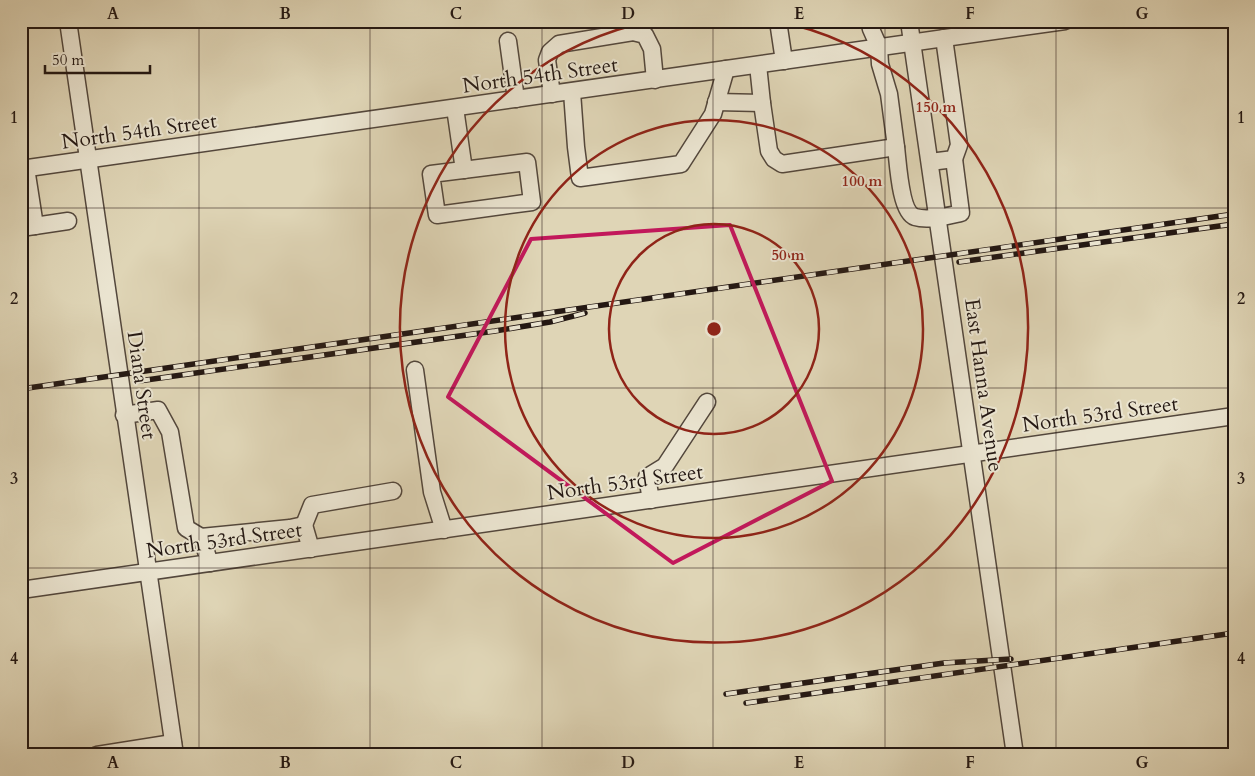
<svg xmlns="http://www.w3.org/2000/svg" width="1255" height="776" font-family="Cardo,serif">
	<rect width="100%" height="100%" fill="#dfd5b6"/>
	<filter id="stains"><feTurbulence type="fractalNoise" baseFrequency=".004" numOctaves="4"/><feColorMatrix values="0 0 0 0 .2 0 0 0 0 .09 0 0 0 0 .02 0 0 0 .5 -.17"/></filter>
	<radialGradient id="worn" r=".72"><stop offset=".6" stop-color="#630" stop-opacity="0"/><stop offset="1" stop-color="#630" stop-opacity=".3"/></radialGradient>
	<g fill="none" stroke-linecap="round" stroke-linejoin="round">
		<defs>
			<g id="minor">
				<path d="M 68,21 L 175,755"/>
				<path d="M 778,21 L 784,61"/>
				<path d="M 909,21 L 1015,755"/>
				<path d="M 508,41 L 516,99"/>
				<path d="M 758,65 L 762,103 L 769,151 L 774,159 L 782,164 L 896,147 L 889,94 L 880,64 L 879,47 L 871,29 L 869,21"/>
				<path d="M 572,92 L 576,147 L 580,178 L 681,164 L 713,114 L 726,69"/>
				<path d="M 552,94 L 547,60 L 550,52 L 559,44 L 633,32 L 645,35 L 652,49 L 655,80"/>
				<path d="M 716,102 L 762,103"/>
				<path d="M 455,108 L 464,170"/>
				<path d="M 896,147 C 898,162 900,212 915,217 C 928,221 947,216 961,213 L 954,159"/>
				<path d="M 527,162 L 532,202 L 437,215 L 431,174 Z"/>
				<path d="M 930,162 L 954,159 L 959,145 L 944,38"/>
				<path d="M 26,168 L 35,226"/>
				<path d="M 21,169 L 1065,21"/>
				<path d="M 21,228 L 68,221"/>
				<path d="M 415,370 L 432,492 L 444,530"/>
				<path d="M 124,415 L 158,410 L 170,432 L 186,528 L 201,537 L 210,563"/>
				<path d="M 651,500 L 647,477 L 665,466 L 707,402"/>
				<path d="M 304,525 L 312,505 L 393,491"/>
				<path d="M 201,537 L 290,528 L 304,525 L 311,549"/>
				<path d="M 21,590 L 1234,416"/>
				<path d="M 97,755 L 173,743"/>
			</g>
		</defs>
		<use href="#minor" stroke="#53473c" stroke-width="19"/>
		<use href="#minor" stroke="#eae4d0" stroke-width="16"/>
		<defs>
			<g id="rail">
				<path d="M 959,262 L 1234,224"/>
				<path d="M 139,381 L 495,331 L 550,322 L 585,313"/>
				<path d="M 21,389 L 1234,214"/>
				<path d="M 726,694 L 944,663 L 1011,659"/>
				<path d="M 746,703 L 1234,633"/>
			</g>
		</defs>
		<use href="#rail" stroke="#241813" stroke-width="5.5"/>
		<use href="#rail" stroke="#eae4d0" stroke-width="4" stroke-dasharray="11" stroke-linecap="butt"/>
	</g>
	<path fill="none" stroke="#c2185b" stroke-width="4" stroke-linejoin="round" d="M 730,225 L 832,481 L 673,563 L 448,397 L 531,239 Z"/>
	<path fill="none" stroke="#241813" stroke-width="1" stroke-opacity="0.55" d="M 199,21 L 199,755M 370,21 L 370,755M 542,21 L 542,755M 713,21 L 713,755M 885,21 L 885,755M 1056,21 L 1056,755M 21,208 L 1234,208M 21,388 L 1234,388M 21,568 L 1234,568"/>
	<g fill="none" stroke="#8f2418" stroke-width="2.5">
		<circle cx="714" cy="329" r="105"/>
		<circle cx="714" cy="329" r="209"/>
		<path d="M777 21A314 314 0 1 1 651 21"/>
	</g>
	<g text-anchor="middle" stroke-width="4" stroke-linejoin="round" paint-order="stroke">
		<g font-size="21" fill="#241813" stroke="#eae4d0">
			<text transform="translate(540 75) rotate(-8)" y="7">North 54th Street</text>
			<text transform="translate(139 131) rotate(-8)" y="7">North 54th Street</text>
			<text transform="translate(142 385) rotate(82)" y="7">Diana Street</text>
			<text transform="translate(984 385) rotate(82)" y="7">East Hanna Avenue</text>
			<text transform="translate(1100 414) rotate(-8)" y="7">North 53rd Street</text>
			<text transform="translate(625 482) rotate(-8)" y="7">North 53rd Street</text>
			<text transform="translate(224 540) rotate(-8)" y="7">North 53rd Street</text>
		</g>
	</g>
	<circle cx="714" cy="329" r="8" fill="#8f2418" stroke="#eae4d0" stroke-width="2.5"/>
	<g font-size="15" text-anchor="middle" font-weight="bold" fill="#8f2418" stroke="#eae4d0" stroke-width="4" stroke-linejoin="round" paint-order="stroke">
		<text x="936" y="112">150 m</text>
		<text x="862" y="186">100 m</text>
		<text x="788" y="260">50 m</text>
	</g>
	<rect width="1255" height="776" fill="none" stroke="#dfd5b6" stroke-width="55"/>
	<path d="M45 65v8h105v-8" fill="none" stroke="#241813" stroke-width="2.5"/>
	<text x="52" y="65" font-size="15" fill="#241813" stroke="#eae4d0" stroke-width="4" paint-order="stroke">50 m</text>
	<rect x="28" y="28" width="1200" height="720" fill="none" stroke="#241813" stroke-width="2"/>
	<g font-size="16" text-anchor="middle" font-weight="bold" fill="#241813">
		<text x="113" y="19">A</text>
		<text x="285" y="19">B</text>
		<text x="456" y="19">C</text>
		<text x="628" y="19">D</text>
		<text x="799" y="19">E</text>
		<text x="970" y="19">F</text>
		<text x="1142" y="19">G</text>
		<text x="14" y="123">1</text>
		<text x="1241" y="123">1</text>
		<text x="14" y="304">2</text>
		<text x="1241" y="304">2</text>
		<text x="14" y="484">3</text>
		<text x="1241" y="484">3</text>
		<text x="14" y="664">4</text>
		<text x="1241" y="664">4</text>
		<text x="113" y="768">A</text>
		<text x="285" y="768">B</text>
		<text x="456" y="768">C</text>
		<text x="628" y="768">D</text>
		<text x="799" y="768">E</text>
		<text x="970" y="768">F</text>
		<text x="1142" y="768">G</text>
	</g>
	<rect width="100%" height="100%" filter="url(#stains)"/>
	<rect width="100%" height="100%" fill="url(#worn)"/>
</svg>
